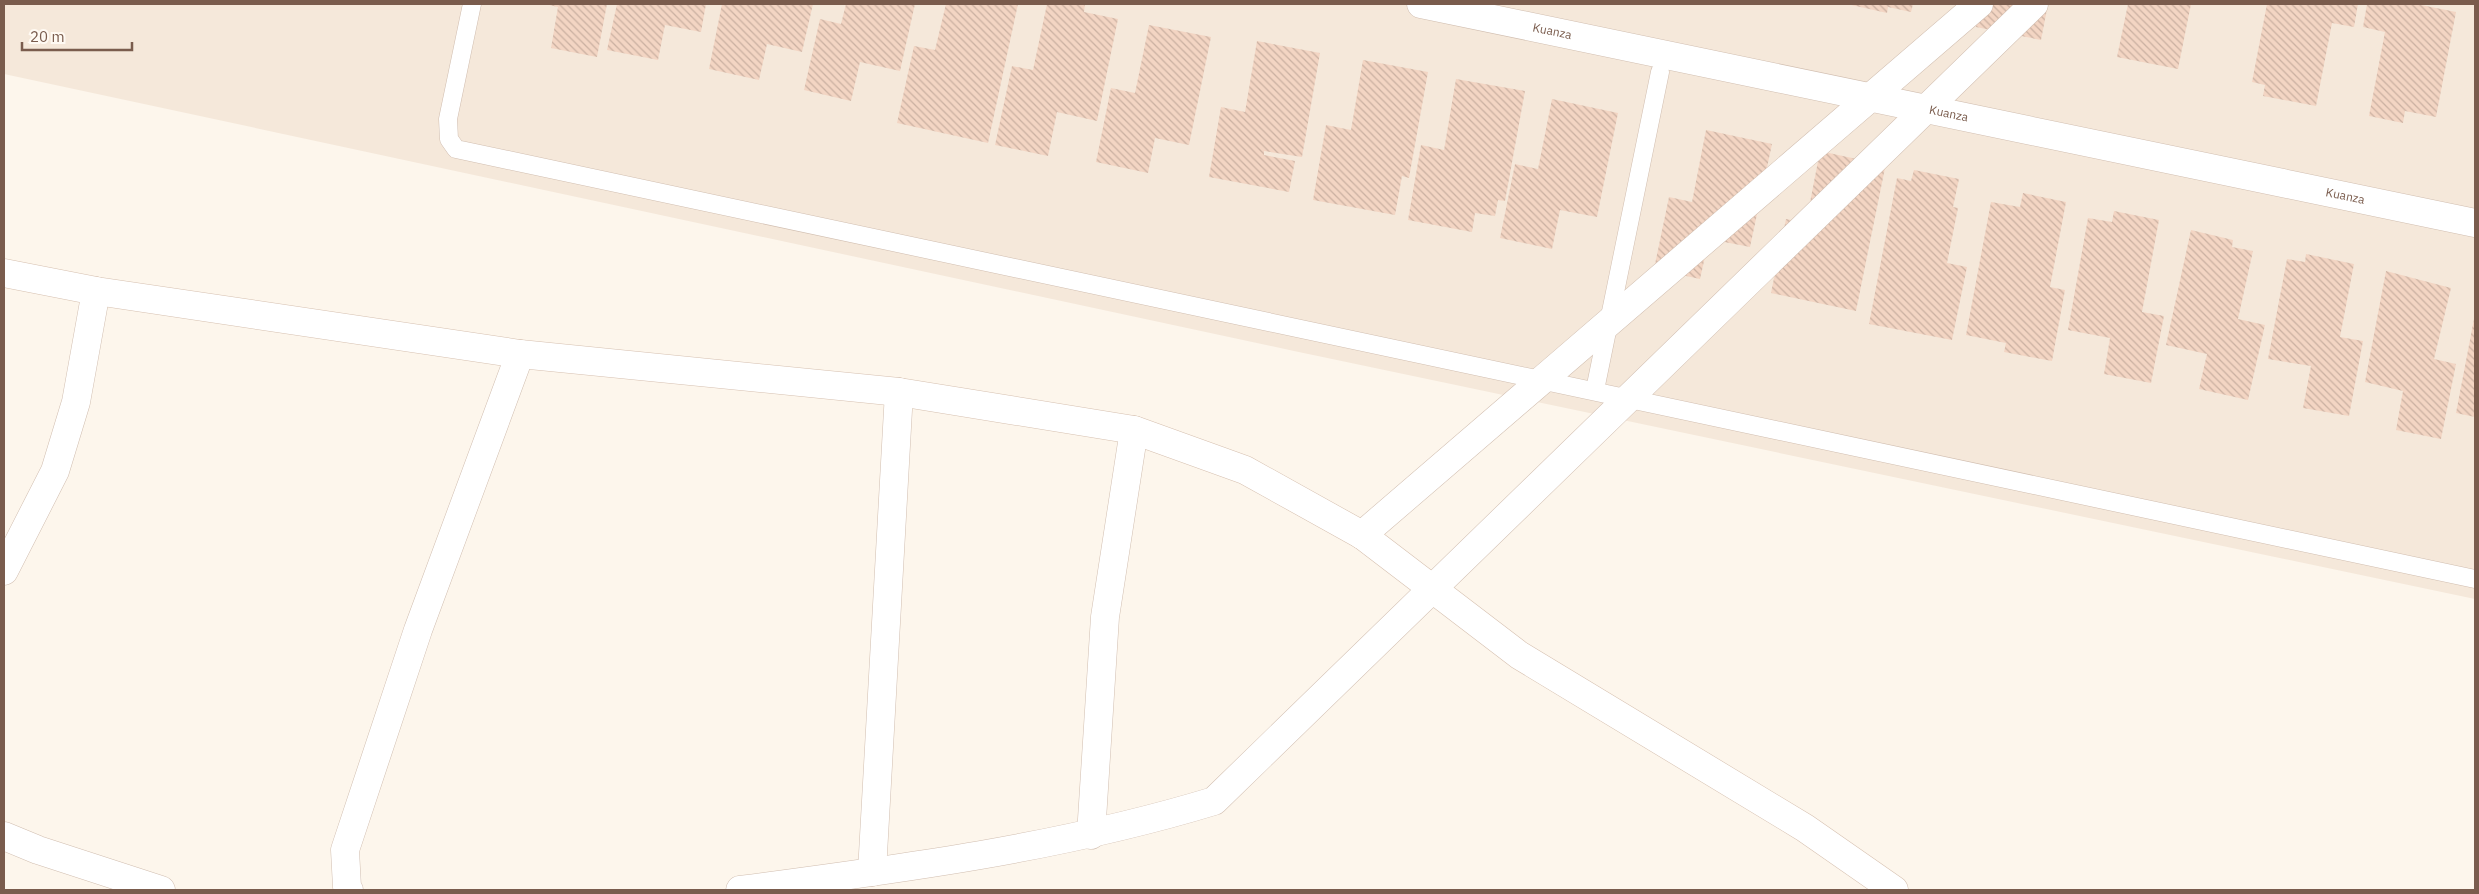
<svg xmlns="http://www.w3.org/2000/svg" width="2479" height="894" font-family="'IBM Plex Sans',sans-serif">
	<defs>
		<pattern id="building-back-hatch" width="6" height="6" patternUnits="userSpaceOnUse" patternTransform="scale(1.25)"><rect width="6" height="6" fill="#f3d5c3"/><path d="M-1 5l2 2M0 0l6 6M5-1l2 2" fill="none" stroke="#cab0a1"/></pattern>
	</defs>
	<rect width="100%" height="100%" fill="#fdf6ec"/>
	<path fill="#f5e8da" d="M 4,4 L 2475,4 L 2475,599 L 1294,351 L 4,74 Z"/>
	<g fill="url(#building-back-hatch)">
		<path d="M 545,4 L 607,4 L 597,57 L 551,48 L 558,7 Z"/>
		<path d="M 617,4 L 706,4 L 701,32 L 665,25 L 658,60 L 607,50 Z"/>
		<path d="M 722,4 L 813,4 L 802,52 L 767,44 L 759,80 L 709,69 Z"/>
		<path d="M 846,4 L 915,4 L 900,71 L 860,62 L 851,101 L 804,90 L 820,19 L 841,24 Z"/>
		<path d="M 946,4 L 1018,4 L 988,143 L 897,123 L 914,46 L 935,50 Z"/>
		<path d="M 1047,4 L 1085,4 L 1084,12 L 1118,19 L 1097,121 L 1057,112 L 1048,156 L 995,145 L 1012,66 L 1033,70 Z"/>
		<path d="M 1847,4 L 1913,4 L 1911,12 L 1888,7 L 1887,13 Z"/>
		<path d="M 1980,4 L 2048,4 L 2041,40 L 1976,27 Z"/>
		<path d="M 2128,4 L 2191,4 L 2178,69 L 2117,57 Z"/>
		<path d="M 2267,4 L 2358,4 L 2354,27 L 2332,23 L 2316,106 L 2263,96 L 2265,85 L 2252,82 Z"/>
		<path d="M 2367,4 L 2416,4 L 2456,12 L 2436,117 L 2405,111 L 2403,123 L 2369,116 L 2385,32 L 2363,27 Z"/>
		<path d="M 1149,25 L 1211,37 L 1189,145 L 1155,138 L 1148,173 L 1096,162 L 1111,88 L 1135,93 Z"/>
		<path d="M 1257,41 L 1320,53 L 1302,157 L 1264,151 L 1264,155 L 1295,161 L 1289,192 L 1209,177 L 1221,107 L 1245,112 Z"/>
		<path d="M 1363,60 L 1428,72 L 1409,178 L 1402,176 L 1395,215 L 1313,200 L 1326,125 L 1351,130 Z"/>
		<path d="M 1456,79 L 1525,91 L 1505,201 L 1498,200 L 1495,216 L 1475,213 L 1472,232 L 1408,220 L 1421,145 L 1444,150 Z"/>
		<path d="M 1552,99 L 1618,113 L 1597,217 L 1560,210 L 1552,249 L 1500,238 L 1515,164 L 1538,169 Z"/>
		<path d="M 1706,130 L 1772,144 L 1750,247 L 1709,239 L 1700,279 L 1654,269 L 1669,197 L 1692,202 Z"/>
		<path d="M 1820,151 L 1861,160 L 1885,168 L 1856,311 L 1771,293 L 1786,219 L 1806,223 Z"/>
		<path d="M 1914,170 L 1959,179 L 1953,207 L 1958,208 L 1947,263 L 1967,267 L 1952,340 L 1869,324 L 1897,178 L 1911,181 Z"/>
		<path d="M 2023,193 L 2066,202 L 2050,287 L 2065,290 L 2052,361 L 2004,352 L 2006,343 L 1966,335 L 1991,202 L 2020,207 Z"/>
		<path d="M 2114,211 L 2159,220 L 2142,312 L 2164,316 L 2151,383 L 2104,374 L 2110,338 L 2068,330 L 2088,218 L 2112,222 Z"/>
		<path d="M 2191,230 L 2233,240 L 2232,247 L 2253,251 L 2238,319 L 2265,325 L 2248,400 L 2199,389 L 2207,354 L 2166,345 Z"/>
		<path d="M 2306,254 L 2354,264 L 2340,337 L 2363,341 L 2349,416 L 2303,408 L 2311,366 L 2268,359 L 2287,259 L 2305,262 Z"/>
		<path d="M 2386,271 L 2451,288 L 2434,359 L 2456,364 L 2441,439 L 2396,430 L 2403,391 L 2365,382 Z"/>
		<path d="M 2474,319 L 2475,319 L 2475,417 L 2456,413 Z"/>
	</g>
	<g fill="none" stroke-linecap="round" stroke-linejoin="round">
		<defs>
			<g id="lane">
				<path d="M 472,4 L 448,119 L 449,139 L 456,149 L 2475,579"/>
				<path d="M 1595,390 L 1660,72"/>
			</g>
			<g id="street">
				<path id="s1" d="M 1421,4 L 2475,223"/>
				<path d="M 1362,535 L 1979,4"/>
				<path d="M 4,571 L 55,471 L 76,402 L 96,291"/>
				<path d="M 1091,835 L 1105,617 L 1134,430"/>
				<path d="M 4,836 L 38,850 L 161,890"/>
				<path d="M 872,872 L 899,392"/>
				<path d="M 349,890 L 347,887 L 345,850 L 418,630 L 520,354"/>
				<path d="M 740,890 C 900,869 1060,848 1214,801 L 2034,4"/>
			</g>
			<path id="secondary" d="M 4,273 L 96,291 L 520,354 L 899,392 L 1134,430 L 1245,470 L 1362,535 L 1519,655 L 1805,828 L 1894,890"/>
		</defs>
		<use href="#lane" stroke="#d1beb0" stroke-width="19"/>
		<use href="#street" stroke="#d1beb0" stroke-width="29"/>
		<use href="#secondary" stroke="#d6c0b0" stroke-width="29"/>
		<use href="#lane" stroke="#fff" stroke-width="18"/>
		<use href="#street" stroke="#fff" stroke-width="28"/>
		<use href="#secondary" stroke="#fff" stroke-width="28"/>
	</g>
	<g text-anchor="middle" stroke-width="4" stroke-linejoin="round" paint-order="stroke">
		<g font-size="12" fill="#7a5c4d" stroke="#fffaf3">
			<text dy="4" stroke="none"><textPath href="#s1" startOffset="134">Kuanza</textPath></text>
			<text dy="4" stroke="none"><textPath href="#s1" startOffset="539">Kuanza</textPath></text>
			<text dy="4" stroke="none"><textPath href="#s1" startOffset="944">Kuanza</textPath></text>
		</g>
	</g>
	<rect width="2479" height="894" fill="none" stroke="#7a5c4d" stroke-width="10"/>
	<path d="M22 42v8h110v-8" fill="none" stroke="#7a5c4d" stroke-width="2.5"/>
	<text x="30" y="42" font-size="15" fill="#7a5c4d" stroke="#fffaf3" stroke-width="4" paint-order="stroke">20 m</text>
</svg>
